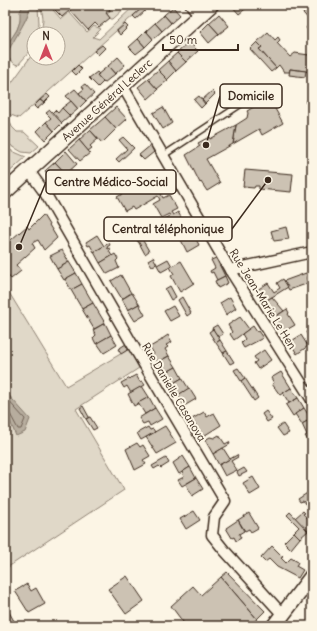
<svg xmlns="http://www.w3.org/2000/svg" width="317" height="631" font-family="Delius,sans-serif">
	<rect width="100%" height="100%" fill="#fcf5e5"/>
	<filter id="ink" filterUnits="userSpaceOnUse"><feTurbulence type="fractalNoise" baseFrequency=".025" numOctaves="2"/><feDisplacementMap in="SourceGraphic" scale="8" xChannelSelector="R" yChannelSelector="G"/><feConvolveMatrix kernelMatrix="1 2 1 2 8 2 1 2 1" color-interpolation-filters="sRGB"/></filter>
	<g filter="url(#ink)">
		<g fill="#e0d8c8" stroke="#8e8173">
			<path d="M 5,5 L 23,5 C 20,11 21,15 20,21 C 18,31 10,40 5,48 Z"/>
			<path d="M 30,5 L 38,5 L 38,6 L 39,23 L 37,34 L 34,34 C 34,50 28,53 18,65 L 15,64 L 6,56 C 10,41 30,20 30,5 Z"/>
			<path d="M 41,5 L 58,5 L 53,10 L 61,19 L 69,12 L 87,32 L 94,26 L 101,29 L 93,37 L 99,39 L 135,5 L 145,5 L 19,118 L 8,114 L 8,118 L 12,127 L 17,132 L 24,132 L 39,146 L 31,153 L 22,152 L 5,142 L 5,92 L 34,52 L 34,58 L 58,58 L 58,34 L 41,34 L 43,19 Z"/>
			<path d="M 100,5 L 128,5 L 113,19 L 111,19 L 107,14 L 111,11 L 105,5 L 102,8 Z"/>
			<path d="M 5,148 L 26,157 L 5,176 Z"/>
			<path d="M 5,286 L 66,386 L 129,349 L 139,368 L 76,409 L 124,490 L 5,569 Z"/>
		</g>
		<g fill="#b7ad9e" stroke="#85796b">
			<path d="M 23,5 L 30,5 C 31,15 10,45 5,58 L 5,48 L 17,30 L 20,21 L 20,12 Z"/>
			<path d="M 5,391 L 30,419 L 25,432 L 16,436 L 10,421 L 5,414 Z"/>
		</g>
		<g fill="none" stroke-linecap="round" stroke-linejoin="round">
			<path stroke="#6d5e51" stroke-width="1" d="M 5,397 L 25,419 L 21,429 L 18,429 L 10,414 L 5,412"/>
		</g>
		<g fill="#ccc2b3" stroke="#3b2a1e">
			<path d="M 58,5 L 100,5 L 103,8 L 106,5 L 110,10 L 106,13 L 110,18 L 99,27 L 95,23 L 88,30 L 70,10 L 62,17 L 54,9 Z"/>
			<path d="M 231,5 L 248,5 L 249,6 L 239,14 Z"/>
			<path d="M 297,5 L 312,5 L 312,30 L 310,32 L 306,28 L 311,22 L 297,6 Z"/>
			<path d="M 173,7 L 180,15 L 171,23 L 164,15 Z"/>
			<path d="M 142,8 L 145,11 L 136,19 L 133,16 Z"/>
			<path d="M 219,14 L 229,26 L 219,34 L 209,23 Z"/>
			<path d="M 164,15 L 171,23 L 162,31 L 155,23 Z"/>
			<path d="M 155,23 L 162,31 L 153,39 L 146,31 Z"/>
			<path d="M 209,23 L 219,34 L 209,43 L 200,32 Z"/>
			<path d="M 125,24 L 128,27 L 120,35 L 117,31 Z"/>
			<path d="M 146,31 L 153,39 L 145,47 L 138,39 Z"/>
			<path d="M 268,32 L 275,40 L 278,37 L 280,40 L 277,43 L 290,57 L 295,53 L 309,55 L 312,52 L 312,72 L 290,69 L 290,72 L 284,72 L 279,65 L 276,68 L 259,49 L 262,47 L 257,42 Z"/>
			<path d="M 138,39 L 145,47 L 136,54 L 129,47 Z"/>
			<path d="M 189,42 L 198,51 L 186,62 L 177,53 Z"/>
			<path d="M 257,42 L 262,47 L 259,49 L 276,68 L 271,72 L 250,49 Z"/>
			<path d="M 102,45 L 105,48 L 98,55 L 94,51 Z"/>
			<path d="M 177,53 L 186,62 L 176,71 L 168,61 Z"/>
			<path d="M 118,57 L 125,65 L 115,74 L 108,66 Z"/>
			<path d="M 168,61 L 176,71 L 167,80 L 158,70 Z"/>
			<path d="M 78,65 L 82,69 L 76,75 L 72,71 Z"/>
			<path d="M 108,66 L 115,74 L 104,83 L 97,75 Z"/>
			<path d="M 290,69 L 306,71 L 305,77 L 289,75 Z"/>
			<path d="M 158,70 L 168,80 L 157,89 L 148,79 Z"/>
			<path d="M 97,72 L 99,74 L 97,75 L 103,82 L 98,87 L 89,78 Z"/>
			<path d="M 148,79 L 158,90 L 148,99 L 138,87 Z"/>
			<path d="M 85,84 L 94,94 L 86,101 L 79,93 L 84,89 L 82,86 Z"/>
			<path d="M 75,89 L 86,101 L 78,109 L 66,96 Z"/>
			<path d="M 212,91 L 215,94 L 205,104 L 202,100 Z"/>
			<path d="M 47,94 L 50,97 L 44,103 L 40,100 Z"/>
			<path d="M 199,96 L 205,104 L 201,108 L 194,100 Z"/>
			<path d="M 312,96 L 312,116 L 308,111 L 311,108 L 305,102 Z"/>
			<path d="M 269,98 L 283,123 L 262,135 L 259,129 L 233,144 L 236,125 L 247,118 L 248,113 L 247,111 Z"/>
			<path d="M 40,100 L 44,103 L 37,109 L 34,106 Z"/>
			<path d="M 71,101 L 78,109 L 70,116 L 62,108 Z"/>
			<path d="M 116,107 L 127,119 L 116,129 L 105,117 Z"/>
			<path d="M 163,107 L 172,123 L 163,129 L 153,113 Z"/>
			<path d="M 62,108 L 70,116 L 62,123 L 52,113 L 55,110 L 58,113 Z"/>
			<path d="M 50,110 L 62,123 L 54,131 L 46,122 L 51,118 L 46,113 Z"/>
			<path d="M 105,117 L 116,129 L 102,143 L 90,130 Z"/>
			<path d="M 46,122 L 54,131 L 45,140 L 37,131 Z"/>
			<path d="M 236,125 L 233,144 L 206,159 L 220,183 L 207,191 L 201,182 L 200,183 L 186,155 L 200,146 L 198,143 L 209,137 L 210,139 Z"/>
			<path d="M 90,130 L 98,139 L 90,146 L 92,148 L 88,151 L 79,140 Z"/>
			<path d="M 123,137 L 134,148 L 119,162 L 116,159 L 127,149 L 119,140 Z"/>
			<path d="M 79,140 L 90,153 L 80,161 L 69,149 Z"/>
			<path d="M 151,145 L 154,152 L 144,160 L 139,155 Z"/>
			<path d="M 66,151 L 77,164 L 66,174 L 55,162 Z"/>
			<path d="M 55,162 L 67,175 L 60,181 L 58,178 L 54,181 L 45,171 Z"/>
			<path d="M 245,170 L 293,174 L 291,192 L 259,189 L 259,186 L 255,186 L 254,188 L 243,187 Z"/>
			<path d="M 158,173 L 163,183 L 166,182 L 171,189 L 161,194 L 163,198 L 169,195 L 177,209 L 171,212 L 173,215 L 178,212 L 186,226 L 170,235 L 162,221 L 170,216 L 169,214 L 161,218 L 153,204 L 160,200 L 158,196 L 134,210 L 132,207 L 125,211 L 117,197 Z"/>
			<path d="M 43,215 L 57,238 L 44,250 L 38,240 L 32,243 L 35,248 L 16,265 L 21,271 L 11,279 L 5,272 L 5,245 L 27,226 L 29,229 Z"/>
			<path d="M 129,217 L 135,228 L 132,230 L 126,219 Z"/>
			<path d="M 286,227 L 289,239 L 274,241 L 271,231 Z"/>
			<path d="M 135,228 L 142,239 L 138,242 L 131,230 Z"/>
			<path d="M 192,231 L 199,245 L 187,252 L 180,238 Z"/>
			<path d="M 97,235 L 104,246 L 94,252 L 90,245 L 88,246 L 86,242 Z"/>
			<path d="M 142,239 L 149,251 L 145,254 L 138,241 Z"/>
			<path d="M 109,243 L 110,245 L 107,247 L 108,249 L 110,248 L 111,250 L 109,251 L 112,256 L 100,263 L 94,252 Z"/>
			<path d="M 62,250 L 69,262 L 57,269 L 50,256 Z"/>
			<path d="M 115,254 L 118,259 L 116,261 L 119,268 L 107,274 L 100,263 Z"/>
			<path d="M 153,257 L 157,264 L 152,266 L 148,260 Z"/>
			<path d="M 216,258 L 225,276 L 217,280 L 213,272 L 211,273 L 210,271 L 215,268 L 211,260 Z"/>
			<path d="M 168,259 L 172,266 L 161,272 L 157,265 Z"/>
			<path d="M 181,261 L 194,283 L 180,292 L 171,276 L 174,274 L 170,267 Z"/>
			<path d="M 69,262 L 76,273 L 64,280 L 57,269 Z"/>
			<path d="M 76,273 L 82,284 L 71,290 L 65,279 Z"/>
			<path d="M 306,273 L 309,283 L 289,290 L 284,281 Z"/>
			<path d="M 121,275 L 131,293 L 122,299 L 111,281 Z"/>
			<path d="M 225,276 L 228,283 L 218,288 L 215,281 Z"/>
			<path d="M 283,279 L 288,287 L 264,302 L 257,290 L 268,283 L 274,292 L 280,288 L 277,283 Z"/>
			<path d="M 82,284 L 93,303 L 82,309 L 71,290 Z"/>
			<path d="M 170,286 L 176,297 L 171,300 L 165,289 Z"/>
			<path d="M 132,293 L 139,304 L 128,310 L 122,299 Z"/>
			<path d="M 182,297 L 191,313 L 187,316 L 178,300 Z"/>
			<path d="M 230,297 L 236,308 L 226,315 L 220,303 Z"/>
			<path d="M 272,297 L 284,311 L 276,316 L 272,309 L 270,311 L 264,302 Z"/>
			<path d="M 93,303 L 105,323 L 94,329 L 82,309 Z"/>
			<path d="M 139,304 L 145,315 L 135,321 L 128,310 Z"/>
			<path d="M 173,306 L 179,316 L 170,321 L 164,311 Z"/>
			<path d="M 287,309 L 289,313 L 288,314 L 295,325 L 283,332 L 277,320 L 280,318 L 278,315 Z"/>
			<path d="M 240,317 L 249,329 L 234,340 L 230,334 L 232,332 L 228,325 Z"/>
			<path d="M 105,323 L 111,335 L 96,344 L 93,338 L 96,335 L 93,330 Z"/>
			<path d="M 217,325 L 223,334 L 218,337 L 212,328 Z"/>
			<path d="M 253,326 L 257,332 L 258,331 L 263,338 L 244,348 L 241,343 L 245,339 L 242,334 Z"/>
			<path d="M 310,328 L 312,332 L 311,342 L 306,332 Z"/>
			<path d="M 213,329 L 220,340 L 216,343 L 209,332 Z"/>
			<path d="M 111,335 L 117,345 L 104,353 L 97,343 Z"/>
			<path d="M 168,335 L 172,342 L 166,345 L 168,347 L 165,349 L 169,356 L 157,362 L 152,355 L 154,354 L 150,347 L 162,340 L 162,339 Z"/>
			<path d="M 301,335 L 308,346 L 297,354 L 290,342 Z"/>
			<path d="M 220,340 L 227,351 L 223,353 L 216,343 Z"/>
			<path d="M 126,344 L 129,349 L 121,354 L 118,349 Z"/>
			<path d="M 264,350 L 271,360 L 258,369 L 254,363 L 257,361 L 254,357 Z"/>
			<path d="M 227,351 L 234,362 L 230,364 L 223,353 Z"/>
			<path d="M 169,356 L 176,367 L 165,373 L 158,362 Z"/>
			<path d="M 176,367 L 182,378 L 172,384 L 165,373 Z"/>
			<path d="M 238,368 L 245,378 L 241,381 L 234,370 Z"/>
			<path d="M 281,372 L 291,388 L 280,395 L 272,384 L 274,383 L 271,378 Z"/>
			<path d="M 136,375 L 140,382 L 142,381 L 145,385 L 131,393 L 127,386 L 124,388 L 121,383 Z"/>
			<path d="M 182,378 L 189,389 L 178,395 L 172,384 Z"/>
			<path d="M 245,378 L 258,398 L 254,401 L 241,381 Z"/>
			<path d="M 142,386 L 149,397 L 134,406 L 128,394 Z"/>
			<path d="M 189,388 L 196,399 L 184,406 L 178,395 Z"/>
			<path d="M 291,388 L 298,398 L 289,403 L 283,393 Z"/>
			<path d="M 149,397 L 155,408 L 145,414 L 138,403 Z"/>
			<path d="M 298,398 L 304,408 L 293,416 L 286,405 Z"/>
			<path d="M 83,406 L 89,417 L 86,419 L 80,408 Z"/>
			<path d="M 155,408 L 162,419 L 150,426 L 148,422 L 143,424 L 139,418 Z"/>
			<path d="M 304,408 L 311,419 L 302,424 L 295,414 Z"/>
			<path d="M 266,411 L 272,419 L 267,422 L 262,414 Z"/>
			<path d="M 204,412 L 207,417 L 214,413 L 221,425 L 202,437 L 192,419 Z"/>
			<path d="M 90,417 L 97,428 L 93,430 L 86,419 Z"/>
			<path d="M 311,419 L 312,420 L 312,438 L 308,440 L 305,436 L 307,435 L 302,424 Z"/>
			<path d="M 283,424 L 289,433 L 283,436 L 277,428 Z"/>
			<path d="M 165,426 L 176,443 L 157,454 L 146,437 Z"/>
			<path d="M 148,427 L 150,430 L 153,429 L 155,432 L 141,440 L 137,433 Z"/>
			<path d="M 219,435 L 225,444 L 229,442 L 230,444 L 213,454 L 205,440 L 210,437 L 214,438 Z"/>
			<path d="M 137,443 L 140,447 L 143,445 L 150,456 L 143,460 L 146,464 L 135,470 L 126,449 Z"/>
			<path d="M 223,448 L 230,459 L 219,465 L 213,454 Z"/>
			<path d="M 237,455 L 238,457 L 231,461 L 237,470 L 225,476 L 219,465 Z"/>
			<path d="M 183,456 L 190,467 L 179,474 L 173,463 Z"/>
			<path d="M 166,458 L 169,463 L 161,468 L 159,466 L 154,469 L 152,466 Z"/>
			<path d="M 190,467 L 196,478 L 182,486 L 178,480 L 184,477 L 182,472 Z"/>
			<path d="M 244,468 L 247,472 L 239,476 L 237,472 Z"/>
			<path d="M 253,477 L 260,489 L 250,495 L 243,483 Z"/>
			<path d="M 196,478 L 203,489 L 192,496 L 186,484 Z"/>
			<path d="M 312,490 L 312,511 L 311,512 L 303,501 L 300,502 L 298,499 Z"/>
			<path d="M 194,511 L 200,520 L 186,529 L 180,519 Z"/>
			<path d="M 303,511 L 305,513 L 303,514 L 312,522 L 312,532 L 310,534 L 295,518 Z"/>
			<path d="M 290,512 L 308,531 L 300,538 L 294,532 L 299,527 L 287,515 Z"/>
			<path d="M 249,513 L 258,528 L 251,532 L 249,529 L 245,531 L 238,520 Z"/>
			<path d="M 238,520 L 244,531 L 239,534 L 241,538 L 236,541 L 234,537 L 232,538 L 226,528 Z"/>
			<path d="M 294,532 L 300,538 L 291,549 L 284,542 Z"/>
			<path d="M 272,546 L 283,557 L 281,558 L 286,563 L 291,558 L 298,562 L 296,566 L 303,570 L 298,578 L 277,567 L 269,559 L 265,562 L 261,558 Z"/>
			<path d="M 227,572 L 265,611 L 257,619 L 221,577 Z"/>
			<path d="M 127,576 L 144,601 L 126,614 L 108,589 Z"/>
			<path d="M 221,577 L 257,619 L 249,626 L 186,626 L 171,606 L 193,586 L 201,595 Z"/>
			<path d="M 27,584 L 31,591 L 36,588 L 45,604 L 29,613 L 15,591 Z"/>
			<path d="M 5,605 L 14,621 L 6,626 L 5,626 Z"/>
		</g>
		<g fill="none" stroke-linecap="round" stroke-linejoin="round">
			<defs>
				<path id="lane" d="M 164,155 L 261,91"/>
				<g id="street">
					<path d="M 191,5 L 199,14"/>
					<path d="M 122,85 L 230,270 L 312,400"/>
					<path d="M 29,171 L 45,193 L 135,349 L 225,501 L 214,517 L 212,535 L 224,550 L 283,615"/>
					<path d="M 230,270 L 312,252"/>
				</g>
				<g id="secondary">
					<path d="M 5,192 L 211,5"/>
					<path d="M 274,626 L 312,576"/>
				</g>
			</defs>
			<use href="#lane" stroke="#3b2a1e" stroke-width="8"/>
			<use href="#street" stroke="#3b2a1e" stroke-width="13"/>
			<use href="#secondary" stroke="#3b2a1e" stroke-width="17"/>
			<use href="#lane" stroke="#fcf5e5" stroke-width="5"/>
			<use href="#street" stroke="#fcf5e5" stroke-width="10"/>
			<use href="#secondary" stroke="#fcf5e5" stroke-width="14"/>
		</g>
	</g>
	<g text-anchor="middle" stroke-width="4" stroke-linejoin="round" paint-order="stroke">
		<g font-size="11" fill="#3b2a1e" stroke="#fcf5e5">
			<text transform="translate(107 100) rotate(-42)" y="4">Avenue Général Leclerc</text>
			<text transform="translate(263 299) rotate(58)" y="4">Rue Jean-Marie Le Hen</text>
			<text transform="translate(174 392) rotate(59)" y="4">Rue Danielle Casanova</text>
		</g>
	</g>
	<path fill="none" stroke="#3b2a1e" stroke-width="1.5" d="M206 145L220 96M19 247L46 182M268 180L232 229"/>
	<g fill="#3b2a1e" stroke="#fcf5e5" stroke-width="1.5">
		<circle cx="206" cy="145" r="4"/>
		<circle cx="19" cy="247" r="4"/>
		<circle cx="268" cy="180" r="4"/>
	</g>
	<g fill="#fcf5e5" stroke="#3b2a1e" stroke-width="1.5">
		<rect x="220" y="84" width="62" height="24" rx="4"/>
		<rect x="46" y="170" width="130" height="24" rx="4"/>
		<rect x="104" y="217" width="128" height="24" rx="4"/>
	</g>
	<g font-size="12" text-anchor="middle" font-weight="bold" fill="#3b2a1e">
		<text x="251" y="100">Domicile</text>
		<text x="111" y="186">Centre Médico-Social</text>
		<text x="168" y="233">Central téléphonique</text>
	</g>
	<rect width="317" height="631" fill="none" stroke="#fcf5e5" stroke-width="20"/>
	<rect x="10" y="10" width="297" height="611" fill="none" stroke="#3b2a1e" stroke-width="1.5" filter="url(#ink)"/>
	<g transform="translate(46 46)"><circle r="19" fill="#fcf5e5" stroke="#afa495"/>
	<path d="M0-3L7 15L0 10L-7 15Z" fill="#d1495b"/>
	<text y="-6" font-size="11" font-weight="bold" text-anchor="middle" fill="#3b2a1e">N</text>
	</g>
	<path d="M163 44v6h75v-6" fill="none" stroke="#3b2a1e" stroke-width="2"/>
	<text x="169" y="44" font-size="12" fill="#3b2a1e" stroke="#fcf5e5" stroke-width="3" paint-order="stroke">50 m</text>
</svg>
